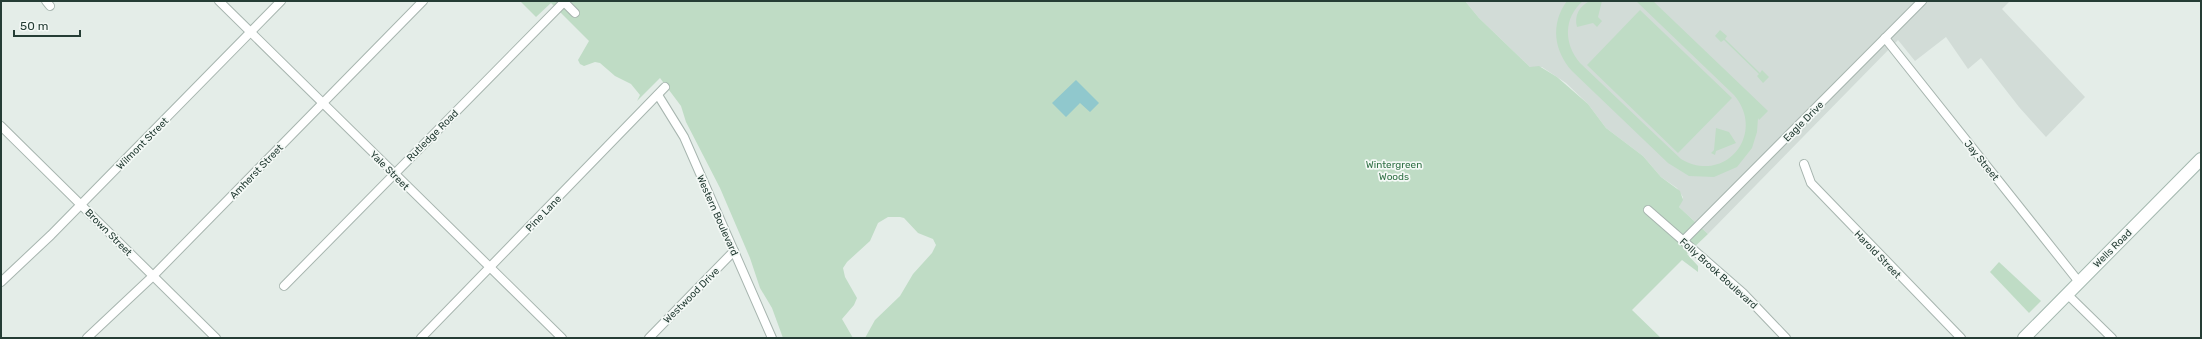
<svg xmlns="http://www.w3.org/2000/svg" width="2202" height="339" font-family="Rubik,sans-serif">
	<rect width="100%" height="100%" fill="#e4ede8"/>
	<path fill="#d2dcd7" d="M 1465,1 L 2010,1 L 2002,9 L 2085,97 L 2046,137 L 2019,107 L 1981,58 L 1968,69 L 1946,37 L 1915,61 L 1898,40 L 1708,234 L 1679,207 L 1683,197 L 1677,188 L 1661,177 L 1643,156 L 1606,128 L 1588,104 L 1566,83 L 1542,67 L 1530,67 L 1479,18 Z"/>
	<g fill="#bfdcc5">
		<path d="M 520,1 L 1465,1 L 1479,18 L 1530,67 L 1539,66 L 1557,77 L 1588,104 L 1606,128 L 1643,156 L 1661,177 L 1680,191 L 1683,200 L 1679,207 L 1708,234 L 1687,254 L 1698,266 L 1698,272 L 1682,260 L 1632,310 L 1661,338 L 865,338 L 875,320 L 900,296 L 913,274 L 932,253 L 936,245 L 933,239 L 918,233 L 904,218 L 900,217 L 888,217 L 878,223 L 870,241 L 847,262 L 843,268 L 845,277 L 857,298 L 854,305 L 842,319 L 853,338 L 783,338 L 772,308 L 760,288 L 750,258 L 720,188 L 686,122 L 681,106 L 660,78 L 637,101 L 640,95 L 631,84 L 615,76 L 600,63 L 595,62 L 584,66 L 580,64 L 578,60 L 589,41 L 551,3 L 536,17 Z"/>
		<path d="M 1567,1 L 1583,1 C 1563,18 1564,44 1580,63 L 1681,159 C 1725,185 1767,134 1734,95 L 1636,1 L 1653,1 L 1768,111 L 1759,120 L 1758,118 L 1757,132 L 1752,148 L 1737,167 L 1714,177 L 1689,176 L 1668,163 L 1572,71 C 1554,51 1550,24 1567,1 Z"/>
		<path d="M 1590,1 L 1602,1 L 1598,17 L 1602,21 L 1597,27 L 1593,23 L 1577,27 C 1574,16 1579,6 1590,1 Z"/>
		<path d="M 1640,10 L 1732,98 L 1678,153 L 1587,65 Z"/>
		<path d="M 1720,30 L 1727,36 L 1725,39 L 1760,73 L 1762,70 L 1769,77 L 1763,83 L 1757,76 L 1759,74 L 1724,40 L 1721,42 L 1715,36 Z"/>
		<path d="M 1716,128 L 1729,132 L 1736,143 L 1716,151 L 1715,155 L 1711,153 L 1714,150 Z"/>
		<path d="M 1999,262 L 2041,301 L 2029,313 L 1990,272 Z"/>
	</g>
	<path fill="#90c8cd" d="M 1076,80 L 1099,103 L 1090,112 L 1080,103 L 1066,117 L 1052,103 Z"/>
	<g fill="none" stroke-linecap="round" stroke-linejoin="round">
		<defs>
			<g id="minor">
				<path d="M 46,1 L 50,6"/>
				<path d="M 219,1 L 562,338"/>
				<path d="M 563,1 L 575,13"/>
				<path d="M 1885,38 L 2079,282"/>
				<path d="M 658,95 L 684,137 L 772,338"/>
				<path d="M 1,126 L 216,338"/>
				<path d="M 1804,164 L 1811,183 L 1961,338"/>
				<path d="M 1648,210 L 1743,293 L 1786,338"/>
				<path d="M 1683,241 L 1922,1"/>
				<path d="M 1,282 L 51,235 L 281,1"/>
				<path d="M 284,286 L 564,2"/>
				<path d="M 2067,294 L 2112,338"/>
				<path d="M 87,338 L 153,276 L 423,1"/>
				<path d="M 421,338 L 665,87"/>
				<path d="M 649,338 L 734,251"/>
			</g>
			<path id="secondary" d="M 2024,338 L 2201,159"/>
		</defs>
		<use href="#minor" stroke="#a7b5af" stroke-width="10"/>
		<use href="#secondary" stroke="#a3b8af" stroke-width="14"/>
		<use href="#minor" stroke="#fff" stroke-width="8"/>
		<use href="#secondary" stroke="#fff" stroke-width="12"/>
	</g>
	<g text-anchor="middle" stroke-width="3.5" stroke-linejoin="round" paint-order="stroke">
		<g font-size="10" fill="#253d35" stroke="#f4f9f6">
			<text transform="translate(1803 121) rotate(-45)" y="4">Eagle Drive</text>
			<text transform="translate(432 135) rotate(-45)" y="4">Rutledge Road</text>
			<text transform="translate(142 143) rotate(-45)" y="4">Wilmont Street</text>
			<text transform="translate(1982 160) rotate(51)" y="4">Jay Street</text>
			<text transform="translate(390 170) rotate(45)" y="4">Yale Street</text>
			<text transform="translate(256 171) rotate(-46)" y="4">Amherst Street</text>
			<text transform="translate(543 213) rotate(-46)" y="4">Pine Lane</text>
			<text transform="translate(718 215) rotate(66)" y="4">Western Boulevard</text>
			<text transform="translate(109 232) rotate(45)" y="4">Brown Street</text>
			<text transform="translate(2112 248) rotate(-45)" y="4">Wells Road</text>
			<text transform="translate(1878 254) rotate(46)" y="4">Harold Street</text>
			<text transform="translate(1719 273) rotate(42)" y="4">Folly Brook Boulevard</text>
			<text transform="translate(691 295) rotate(-45)" y="4">Westwood Drive</text>
		</g>
		<g font-size="10" fill="#317146" stroke="#f4f9f6">
			<text x="1394" y="168">Wintergreen<tspan x="1394" dy="12">Woods</tspan></text>
		</g>
	</g>
	<rect width="2202" height="339" fill="none" stroke="#253d35" stroke-width="4"/>
	<path d="M14 30v6h66v-6" fill="none" stroke="#253d35" stroke-width="2"/>
	<text x="20" y="30" font-size="12" fill="#253d35" stroke="#f4f9f6" stroke-width="3" paint-order="stroke">50 m</text>
</svg>
